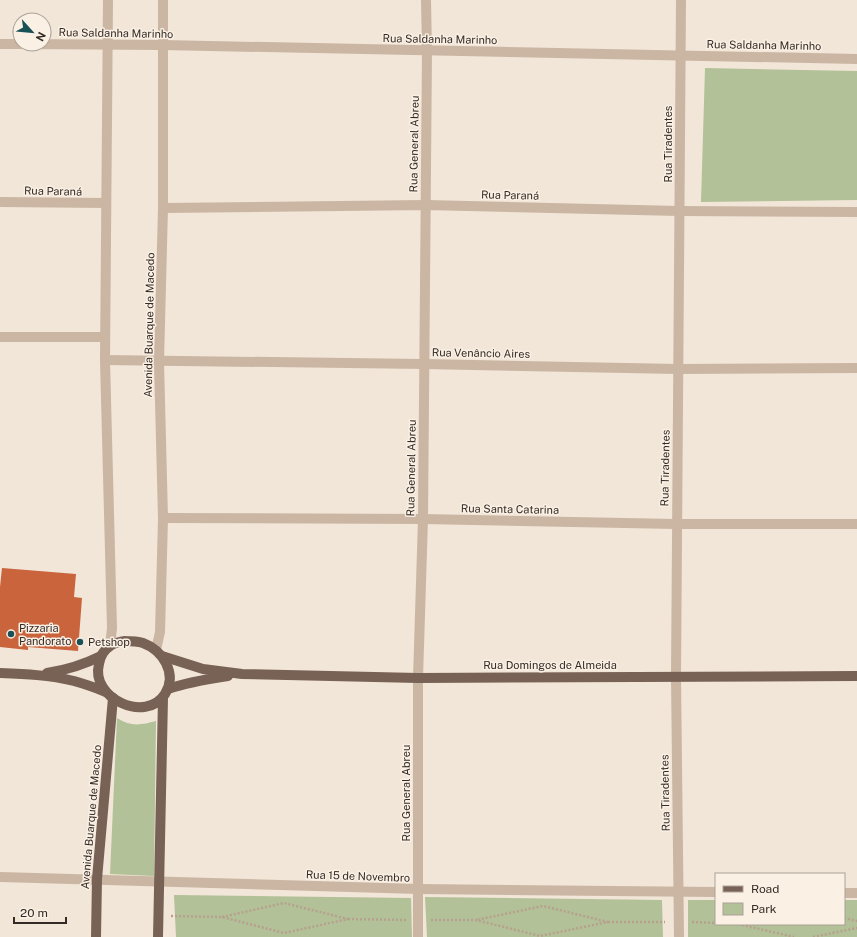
<svg xmlns="http://www.w3.org/2000/svg" width="857" height="937" font-family="'Public Sans',sans-serif">
	<rect width="100%" height="100%" fill="#f2e6d8"/>
	<g fill="#b2c197">
		<path d="M 705,68 L 857,71 L 857,200 L 701,202 Z"/>
		<path d="M 117,718 C 131,727 141,725 156,721 L 154,876 L 110,874 Z"/>
		<path d="M 174,895 L 411,898 L 412,937 L 176,937 Z"/>
		<path d="M 425,897 L 662,900 L 663,937 L 427,937 Z"/>
		<path d="M 688,900 L 716,900 L 716,924 L 844,924 L 844,900 L 857,900 L 857,937 L 688,937 Z"/>
	</g>
	<path fill="#ca643d" d="M 2,568 L 76,574 L 74,597 L 82,598 L 78,651 L 28,647 L 28,650 L 0,647 L 0,587 Z"/>
	<g fill="none" stroke-linecap="round" stroke-linejoin="round">
		<g stroke="#b6a08e" stroke-width="2.5" stroke-dasharray="2 2" stroke-linecap="butt">
			<path d="M 171,916 L 222,917 L 284,933 L 348,919 L 284,903 L 222,917"/>
			<path d="M 844,918 L 857,921"/>
			<path d="M 348,919 L 406,920"/>
			<path d="M 431,920 L 476,920 L 540,936 L 608,922 L 543,906 L 476,920"/>
			<path d="M 608,922 L 665,922"/>
			<path d="M 692,922 L 716,923"/>
			<path d="M 738,924 L 794,937"/>
			<path d="M 813,937 L 857,928"/>
		</g>
		<g stroke="#cab6a3" stroke-width="10">
			<path d="M 108,0 L 105,360 L 112,628 L 110,646"/>
			<path d="M 0,44 L 20,44"/>
			<path d="M 22,44 L 162,45 L 857,59"/>
			<path d="M 0,202 L 106,203"/>
			<path d="M 163,208 L 426,205 L 679,211 L 857,212"/>
			<path d="M 0,337 L 105,337"/>
			<path d="M 105,360 L 424,364 L 678,369 L 857,368"/>
			<path d="M 163,518 L 423,519 L 676,524 L 857,524"/>
			<path d="M 156,650 L 160,632 L 163,518 L 159,362 L 163,208 L 163,0"/>
			<path d="M 0,877 L 419,889 L 716,892"/>
			<path d="M 844,893 L 857,893"/>
			<path d="M 418,937 L 418,678 L 423,519 L 427,51 L 426,0"/>
			<path d="M 679,937 L 676,676 L 681,0"/>
		</g>
		<g stroke="#786256" stroke-width="10">
			<path d="M 124,641 C 130,641 137,641 143,643 C 162,650 178,673 165,694 C 146,724 90,698 99,664 C 100,657 104,650 110,646 C 114,643 120,642 124,641 Z"/>
			<path d="M 162,656 L 203,669 L 242,674 L 418,678 L 857,676"/>
			<path d="M 0,673 C 25,674 49,675 74,681 C 85,684 96,688 106,692"/>
			<path d="M 47,673 C 67,670 83,665 101,656"/>
			<path d="M 168,689 C 188,682 208,679 228,676"/>
			<path d="M 96,937 L 97,879 L 113,698"/>
			<path d="M 158,937 L 163,698"/>
		</g>
	</g>
	<g fill="#1a5157" stroke="#faf0e4" stroke-width="1.5">
		<circle cx="11" cy="634" r="4"/>
		<circle cx="80" cy="642" r="4"/>
	</g>
	<g text-anchor="middle" stroke-width="3" stroke-linejoin="round" paint-order="stroke">
		<g font-size="11" fill="#352b26" stroke="#faf0e4">
			<text transform="translate(116 33) rotate(1)" y="4">Rua Saldanha Marinho</text>
			<text transform="translate(440 39) rotate(1)" y="4">Rua Saldanha Marinho</text>
			<text transform="translate(764 45) rotate(1)" y="4">Rua Saldanha Marinho</text>
			<text transform="translate(414 144) rotate(-89)" y="4">Rua General Abreu</text>
			<text transform="translate(668 144) rotate(-90)" y="4">Rua Tiradentes</text>
			<text transform="translate(53 191) rotate(1)" y="4">Rua Paraná</text>
			<text transform="translate(510 195) rotate(1)" y="4">Rua Paraná</text>
			<text transform="translate(149 325) rotate(-89)" y="4">Avenida Buarque de Macedo</text>
			<text transform="translate(481 353) rotate(1)" y="4">Rua Venâncio Aires</text>
			<text transform="translate(411 468) rotate(-89)" y="4">Rua General Abreu</text>
			<text transform="translate(665 468) rotate(-89)" y="4">Rua Tiradentes</text>
			<text transform="translate(510 509) rotate(1)" y="4">Rua Santa Catarina</text>
			<text x="550" y="669">Rua Domingos de Almeida</text>
			<text transform="translate(406 793) rotate(-90)" y="4">Rua General Abreu</text>
			<text transform="translate(665 793) rotate(-91)" y="4">Rua Tiradentes</text>
			<text transform="translate(91 817) rotate(-85)" y="4">Avenida Buarque de Macedo</text>
			<text transform="translate(358 876) rotate(2)" y="4">Rua 15 de Novembro</text>
		</g>
		<g font-size="11" fill="#352b26" stroke="#faf0e4" text-anchor="start">
			<text x="19" y="632">Pizzaria<tspan x="19" dy="13">Pandorato</tspan></text>
			<text x="88" y="646">Petshop</text>
		</g>
	</g>
	<rect x="715" y="873" width="130" height="52" fill="#faf0e4" stroke="#aba198"/>
	<rect x="723" y="886" width="20" height="6" fill="#786256" stroke="#aba198"/>
	<text x="751" y="893" font-size="12" fill="#352b26">Road</text>
	<rect x="723" y="903" width="20" height="12" fill="#b2c197" stroke="#aba198"/>
	<text x="751" y="913" font-size="12" fill="#352b26">Park</text>
	<g transform="translate(32 32) rotate(117)"><circle r="19" fill="#faf0e4" stroke="#aba198"/>
	<path d="M0-3L7 15L0 10L-7 15Z" fill="#1a5157"/>
	<text y="-6" font-size="11" font-weight="bold" text-anchor="middle" fill="#352b26">N</text>
	</g>
	<path d="M14 917v6h52v-6" fill="none" stroke="#352b26" stroke-width="2"/>
	<text x="20" y="917" font-size="12" fill="#352b26" stroke="#faf0e4" stroke-width="3" paint-order="stroke">20 m</text>
</svg>
